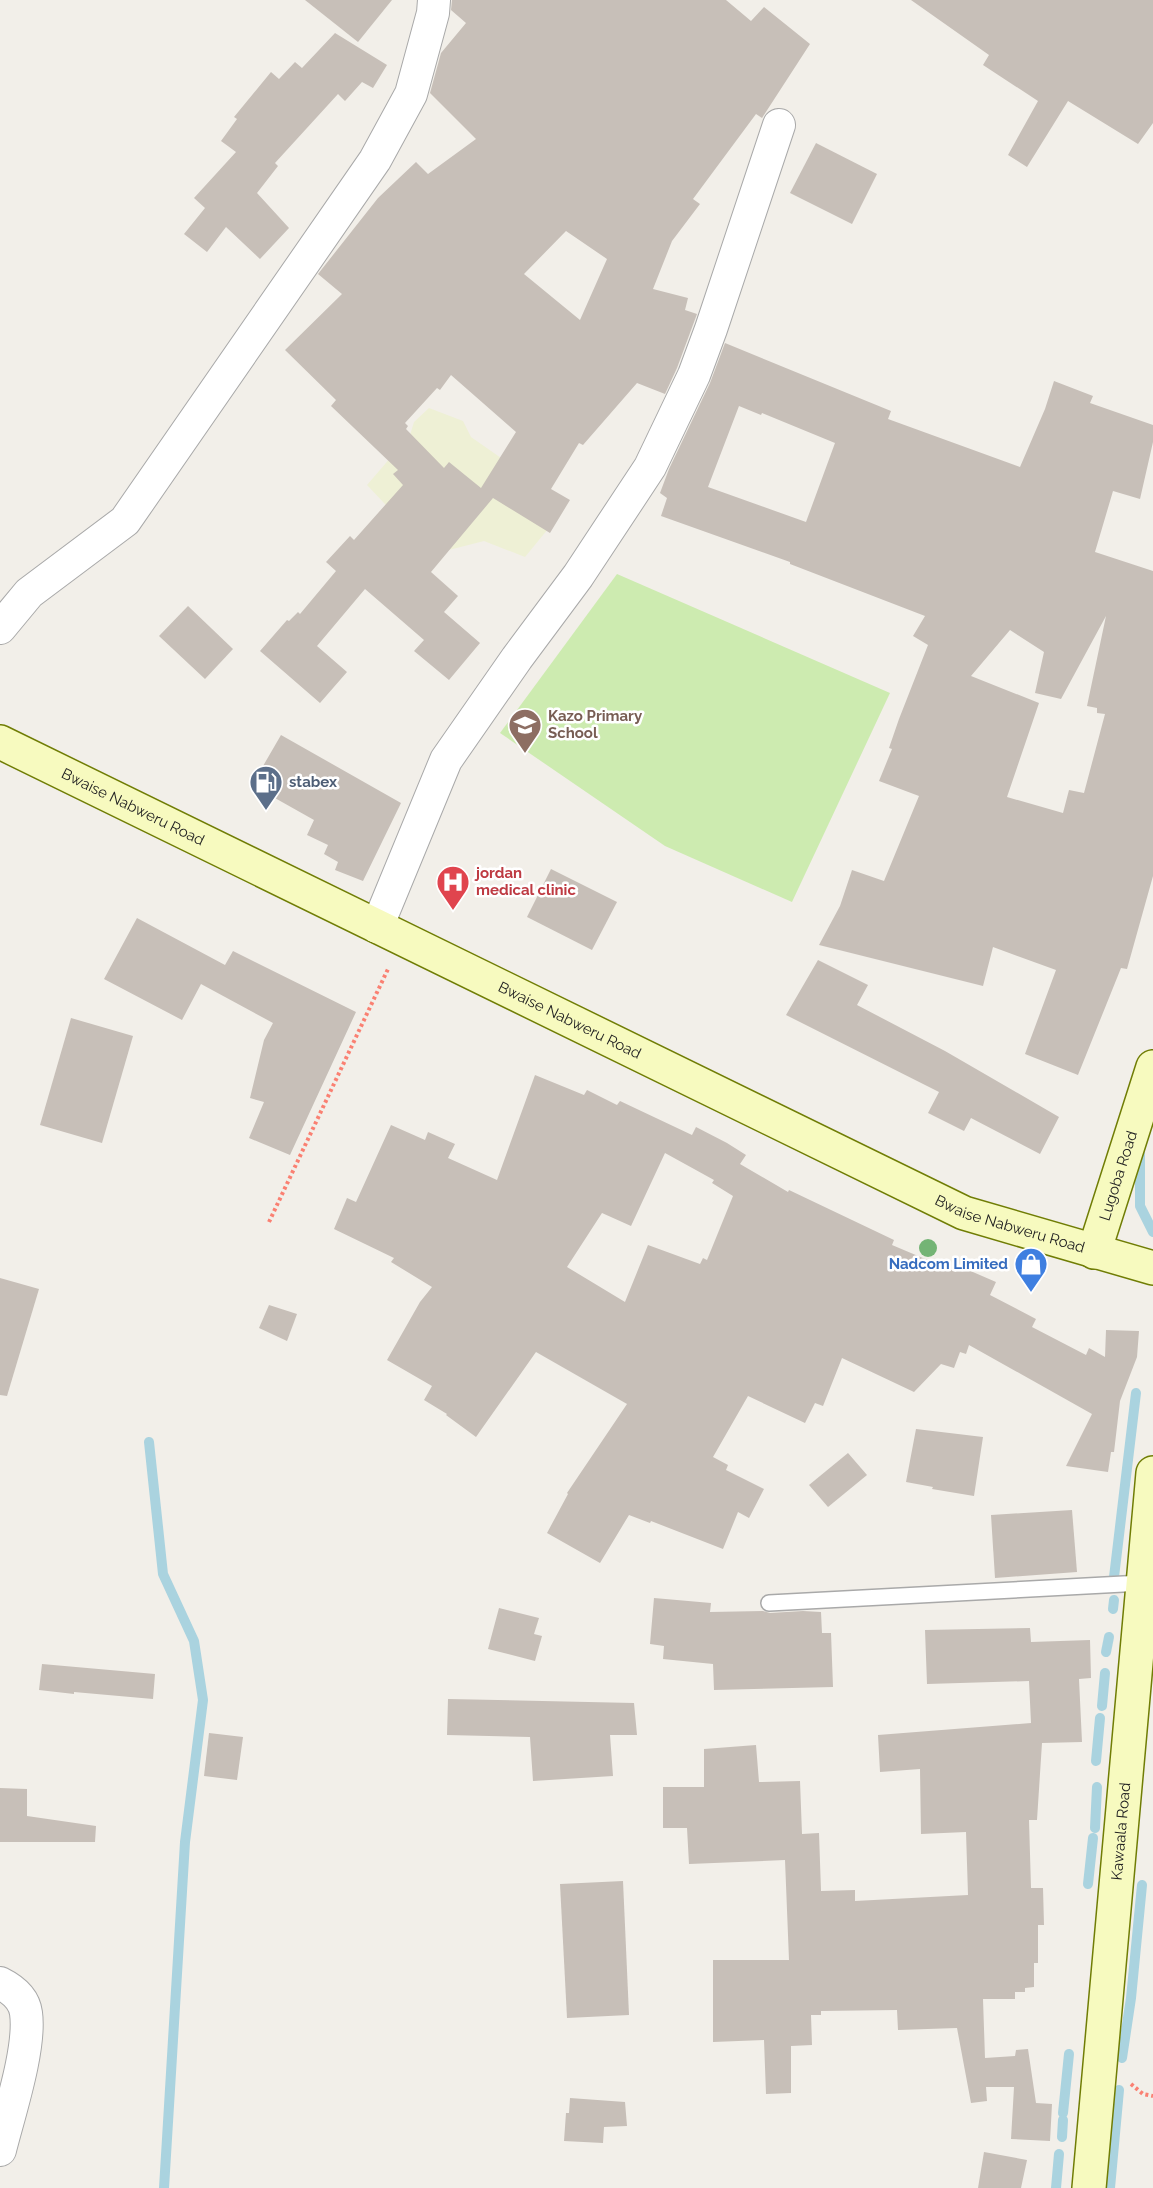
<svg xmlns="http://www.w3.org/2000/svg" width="1153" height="2188" font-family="Raleway,sans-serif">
	<rect width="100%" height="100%" fill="#f2efe9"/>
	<path fill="#eef0d5" d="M 429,408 L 463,421 L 471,437 L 528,477 L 548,529 L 525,557 L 484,541 L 437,553 L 400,520 L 367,485 L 410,435 L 414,422 Z"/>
	<path fill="#cdebb0" d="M 617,574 L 890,693 L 792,902 L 665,846 L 500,733 Z"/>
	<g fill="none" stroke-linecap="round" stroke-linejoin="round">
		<g stroke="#aad3df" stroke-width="10">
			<path d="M 1140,1154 L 1140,1206 L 1153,1232"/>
			<path d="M 149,1442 L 163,1574 L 194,1641 L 203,1700 L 185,1842 L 164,2188"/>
			<path d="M 1114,1577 L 1136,1393"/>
			<path d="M 1113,1609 L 1114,1600"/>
			<path d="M 1106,1652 L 1109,1637"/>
			<path d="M 1102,1706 L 1105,1673"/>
			<path d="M 1096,1761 L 1100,1718"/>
			<path d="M 1095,1828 L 1097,1787"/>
			<path d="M 1088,1884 L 1093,1838"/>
			<path d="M 1122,2058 L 1131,1998 L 1142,1885"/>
			<path d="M 1063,2113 L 1069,2054"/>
			<path d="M 1062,2137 L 1063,2120"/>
			<path d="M 1056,2188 L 1059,2154"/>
			<path d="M 1110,2188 L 1119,2090"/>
		</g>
	</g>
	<g fill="#c7bfb8" fill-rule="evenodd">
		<path d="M 305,0 L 392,0 L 358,42 Z"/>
		<path d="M 452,0 L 726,0 L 751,21 L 764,7 L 810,44 L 762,118 L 756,114 L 693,199 L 700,204 L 672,241 L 653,289 L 688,298 L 685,310 L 697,314 L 677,368 L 665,394 L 637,383 L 583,445 L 579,443 L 551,489 L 570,500 L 550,533 L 493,498 L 431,572 L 458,596 L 444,612 L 480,643 L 449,680 L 414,651 L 424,640 L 365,589 L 317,646 L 347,672 L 320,703 L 260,651 L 287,620 L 289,621 L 298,612 L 300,614 L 336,571 L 326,562 L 350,536 L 354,540 L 403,485 L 393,474 L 398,470 L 331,406 L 336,400 L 285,350 L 342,294 L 318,274 L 378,198 L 416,162 L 428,174 L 476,139 L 430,93 L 441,53 L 466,23 L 451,10 ZM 566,231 L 607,259 L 580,320 L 524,274 ZM 451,375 L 516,432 L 481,488 L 449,462 L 444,468 L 406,429 L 408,426 L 405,423 L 437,388 L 440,390 Z"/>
		<path d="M 911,0 L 1153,0 L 1153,123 L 1138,144 L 1068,101 L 1027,167 L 1008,155 L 1038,101 L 983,65 L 989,55 Z"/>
		<path d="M 335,33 L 387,65 L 373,88 L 362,82 L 345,101 L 338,94 L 275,163 L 278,166 L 257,193 L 289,228 L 260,259 L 226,227 L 207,252 L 184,234 L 205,208 L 194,198 L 236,152 L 221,141 L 237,119 L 234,117 L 271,72 L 279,79 L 295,62 L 302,68 Z"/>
		<path d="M 816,143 L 877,174 L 852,224 L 790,193 Z"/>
		<path d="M 725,343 L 891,411 L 888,419 L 1020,467 L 1045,409 L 1054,381 L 1093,396 L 1090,403 L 1153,425 L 1153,442 L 1140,499 L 1113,491 L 1095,552 L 1153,571 L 1153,876 L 1127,969 L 1121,968 L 1078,1075 L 1025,1054 L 1056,970 L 993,947 L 983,986 L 819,945 L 840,906 L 852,870 L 884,881 L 919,796 L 879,781 L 892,749 L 889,748 L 899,719 L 928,645 L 913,636 L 925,616 L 790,564 L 790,562 L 661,516 L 667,498 L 660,493 L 669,469 L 710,383 ZM 739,406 L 761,415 L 762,413 L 835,443 L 806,522 L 708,487 ZM 1106,616 L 1087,706 L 1097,708 L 1097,713 L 1105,714 L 1084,793 L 1069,790 L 1063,813 L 1007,797 L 1039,703 L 971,676 L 1010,630 L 1044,652 L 1035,693 L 1061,699 Z"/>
		<path d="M 188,606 L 233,649 L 205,679 L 159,636 Z"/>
		<path d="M 281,735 L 401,803 L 363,881 L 335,870 L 338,862 L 324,854 L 328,845 L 307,835 L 314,820 L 252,785 Z"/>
		<path d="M 551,869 L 617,902 L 592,950 L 527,917 Z"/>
		<path d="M 137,918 L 225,965 L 233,951 L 356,1012 L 290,1155 L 249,1138 L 264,1102 L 250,1098 L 264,1040 L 273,1023 L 201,984 L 182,1020 L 104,979 Z"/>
		<path d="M 818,960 L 868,985 L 857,1005 L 945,1051 L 1059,1117 L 1040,1154 L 971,1118 L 964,1131 L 928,1113 L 939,1092 L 786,1015 Z"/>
		<path d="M 71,1018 L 133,1036 L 102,1143 L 40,1125 Z"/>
		<path d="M 535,1075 L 584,1095 L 587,1090 L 617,1105 L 620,1101 L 692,1135 L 696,1127 L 727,1143 L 746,1155 L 740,1164 L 788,1192 L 789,1190 L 894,1240 L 892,1245 L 956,1272 L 959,1266 L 996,1282 L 990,1295 L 1036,1319 L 1032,1327 L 1086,1355 L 1089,1348 L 1105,1357 L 1106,1330 L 1139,1331 L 1137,1357 L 1120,1401 L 1114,1452 L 1111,1452 L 1108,1472 L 1066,1466 L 1092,1414 L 969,1345 L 966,1354 L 960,1352 L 954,1368 L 941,1364 L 914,1392 L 842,1358 L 823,1406 L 815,1403 L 805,1423 L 748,1396 L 713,1457 L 728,1465 L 726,1470 L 764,1489 L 749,1518 L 738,1512 L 723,1549 L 651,1521 L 650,1523 L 629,1515 L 600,1563 L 547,1533 L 568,1494 L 567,1493 L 627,1404 L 536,1352 L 476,1437 L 446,1415 L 447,1414 L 424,1400 L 432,1386 L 387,1360 L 420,1302 L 432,1287 L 391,1262 L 394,1258 L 334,1229 L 347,1198 L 356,1202 L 391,1125 L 425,1140 L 428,1132 L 455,1144 L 448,1158 L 497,1180 ZM 665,1153 L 714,1180 L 712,1183 L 733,1196 L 707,1260 L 703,1258 L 700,1264 L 648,1245 L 625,1302 L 567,1267 L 602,1213 L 631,1226 Z"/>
		<path d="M 0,1278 L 39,1289 L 7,1396 L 0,1395 Z"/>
		<path d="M 269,1305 L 297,1314 L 287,1341 L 259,1328 Z"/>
		<path d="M 916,1429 L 983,1437 L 974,1496 L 932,1489 L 933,1487 L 906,1482 Z"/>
		<path d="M 848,1453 L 867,1475 L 828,1507 L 809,1485 Z"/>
		<path d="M 1072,1510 L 1077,1572 L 995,1578 L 991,1515 Z"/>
		<path d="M 654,1598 L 711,1603 L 710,1612 L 763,1611 L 770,1613 L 803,1611 L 821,1612 L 822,1633 L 831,1633 L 833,1687 L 714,1690 L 713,1664 L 663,1659 L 664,1646 L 650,1644 Z"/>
		<path d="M 499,1608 L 539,1618 L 534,1634 L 542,1636 L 535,1661 L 488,1649 Z"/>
		<path d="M 1030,1628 L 1031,1642 L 1090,1640 L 1091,1678 L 1079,1679 L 1082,1742 L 1042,1743 L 1037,1820 L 1029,1820 L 1031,1888 L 1043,1888 L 1044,1925 L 1038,1925 L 1038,1963 L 1034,1963 L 1034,1987 L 1025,1988 L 1025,1992 L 1015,1992 L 1015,1999 L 983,1999 L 985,2058 L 1015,2056 L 1016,2050 L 1028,2049 L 1036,2103 L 1052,2104 L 1050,2141 L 1011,2139 L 1014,2087 L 986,2087 L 987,2101 L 971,2103 L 957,2028 L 898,2030 L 897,2010 L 821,2011 L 821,2015 L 811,2015 L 812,2045 L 791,2046 L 791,2093 L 766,2094 L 764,2040 L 713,2042 L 713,1960 L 789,1960 L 785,1860 L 689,1864 L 687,1828 L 663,1828 L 663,1787 L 704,1787 L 704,1749 L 756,1745 L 759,1782 L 800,1781 L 802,1834 L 819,1833 L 821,1891 L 855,1890 L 855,1901 L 968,1895 L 966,1832 L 921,1834 L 920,1769 L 880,1772 L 878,1735 L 1031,1723 L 1029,1681 L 927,1684 L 925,1630 Z"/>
		<path d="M 42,1664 L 155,1674 L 153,1699 L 74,1692 L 74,1694 L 39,1690 Z"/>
		<path d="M 448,1699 L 634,1703 L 637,1735 L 610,1735 L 613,1776 L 533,1781 L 530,1737 L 447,1735 Z"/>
		<path d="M 209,1733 L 243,1737 L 237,1780 L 204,1776 Z"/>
		<path d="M 0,1788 L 27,1789 L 27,1816 L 96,1826 L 95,1842 L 0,1842 Z"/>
		<path d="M 623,1881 L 629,2015 L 567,2018 L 560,1884 Z"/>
		<path d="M 570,2098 L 625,2102 L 627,2126 L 604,2127 L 603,2143 L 564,2141 L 566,2113 L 569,2113 Z"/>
		<path d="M 984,2152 L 1027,2160 L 1021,2188 L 978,2188 Z"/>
	</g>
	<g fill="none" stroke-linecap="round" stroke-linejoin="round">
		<defs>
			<path id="lane" d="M 769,1603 L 1142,1583"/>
			<g id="street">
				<path d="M 0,628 L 29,593 L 125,521 L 375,160 L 411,94 L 433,13 L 434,0"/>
				<path d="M 377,927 L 446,760 L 517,658 L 578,576 L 650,467 L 694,375 L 711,329 L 779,125"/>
				<path d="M 0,1983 C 12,1989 24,1998 26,2013 C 31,2048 9,2114 0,2150"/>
			</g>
			<g id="secondary">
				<path id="s1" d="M 0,742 L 964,1213 L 1153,1268"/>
				<path id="s2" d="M 1094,1252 L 1153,1067"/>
				<path id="s3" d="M 1089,2188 L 1153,1473"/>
			</g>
		</defs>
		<use href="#lane" stroke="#a9a9a9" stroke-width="18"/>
		<use href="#street" stroke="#a9a9a9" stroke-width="34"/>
		<use href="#secondary" stroke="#707d05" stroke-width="36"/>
		<g stroke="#fa8072" stroke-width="4" stroke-dasharray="3 3" stroke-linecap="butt">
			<path d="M 269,1222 L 388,969"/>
			<path d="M 1131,2084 L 1143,2094 L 1153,2096"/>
		</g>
		<use href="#lane" stroke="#fff" stroke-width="15"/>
		<use href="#street" stroke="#fff" stroke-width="32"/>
		<use href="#secondary" stroke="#f7fabf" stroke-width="33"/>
	</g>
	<circle fill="#74b475" cx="928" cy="1248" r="9"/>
	<defs>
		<symbol id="school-pin" viewBox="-11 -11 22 30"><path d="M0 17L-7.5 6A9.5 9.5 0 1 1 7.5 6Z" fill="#8d6e63" stroke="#fff"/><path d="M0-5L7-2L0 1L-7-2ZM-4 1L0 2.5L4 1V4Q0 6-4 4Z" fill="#fff"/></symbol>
		<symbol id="fuel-pin" viewBox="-11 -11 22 30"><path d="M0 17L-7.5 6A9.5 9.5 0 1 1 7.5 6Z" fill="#5c6f8a" stroke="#fff"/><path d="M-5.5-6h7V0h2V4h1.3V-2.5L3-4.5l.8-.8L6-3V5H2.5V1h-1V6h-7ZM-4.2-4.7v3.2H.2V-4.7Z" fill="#fff"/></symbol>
		<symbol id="hospital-pin" viewBox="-11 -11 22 30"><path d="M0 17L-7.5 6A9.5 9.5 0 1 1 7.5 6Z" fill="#e0444e" stroke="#fff"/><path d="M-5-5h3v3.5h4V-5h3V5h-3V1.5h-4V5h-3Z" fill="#fff"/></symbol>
		<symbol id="shop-pin" viewBox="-11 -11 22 30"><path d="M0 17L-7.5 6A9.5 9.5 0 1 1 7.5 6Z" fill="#3f7fe0" stroke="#fff"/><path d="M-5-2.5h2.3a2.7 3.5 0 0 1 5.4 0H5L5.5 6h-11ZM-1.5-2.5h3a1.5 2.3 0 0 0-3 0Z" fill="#fff"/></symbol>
	</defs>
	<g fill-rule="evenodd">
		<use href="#school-pin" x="506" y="706" width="38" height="52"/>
		<use href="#fuel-pin" x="247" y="763" width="38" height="52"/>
		<use href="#hospital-pin" x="434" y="863" width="38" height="52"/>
		<use href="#shop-pin" x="1012" y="1245" width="38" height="52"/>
	</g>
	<g text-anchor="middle" stroke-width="5" stroke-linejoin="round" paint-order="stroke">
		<g font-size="15" font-weight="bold" fill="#785e54" stroke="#fff" text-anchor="start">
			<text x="548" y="721">Kazo Primary<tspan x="548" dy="17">School</tspan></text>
		</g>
		<g font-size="15" font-weight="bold" fill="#4e5e75" stroke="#fff" text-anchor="start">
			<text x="289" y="787">stabex</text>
		</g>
		<g font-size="15" fill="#222" stroke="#fff">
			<text dy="5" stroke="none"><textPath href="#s1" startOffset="148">Bwaise Nabweru Road</textPath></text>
			<text dy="5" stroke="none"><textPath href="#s1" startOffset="634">Bwaise Nabweru Road</textPath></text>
			<text dy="5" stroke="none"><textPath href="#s2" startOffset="80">Lugoba Road</textPath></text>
			<text dy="5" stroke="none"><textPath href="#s1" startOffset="1120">Bwaise Nabweru Road</textPath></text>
			<text dy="5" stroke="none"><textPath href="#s3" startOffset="358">Kawaala Road</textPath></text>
		</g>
		<g font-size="15" font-weight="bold" fill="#be3a42" stroke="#fff" text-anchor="start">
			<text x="476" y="878">jordan<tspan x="476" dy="17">medical clinic</tspan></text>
		</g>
		<g font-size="15" font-weight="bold" fill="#366cbe" stroke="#fff" text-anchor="end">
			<text x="1008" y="1269">Nadcom Limited</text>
		</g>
	</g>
</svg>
